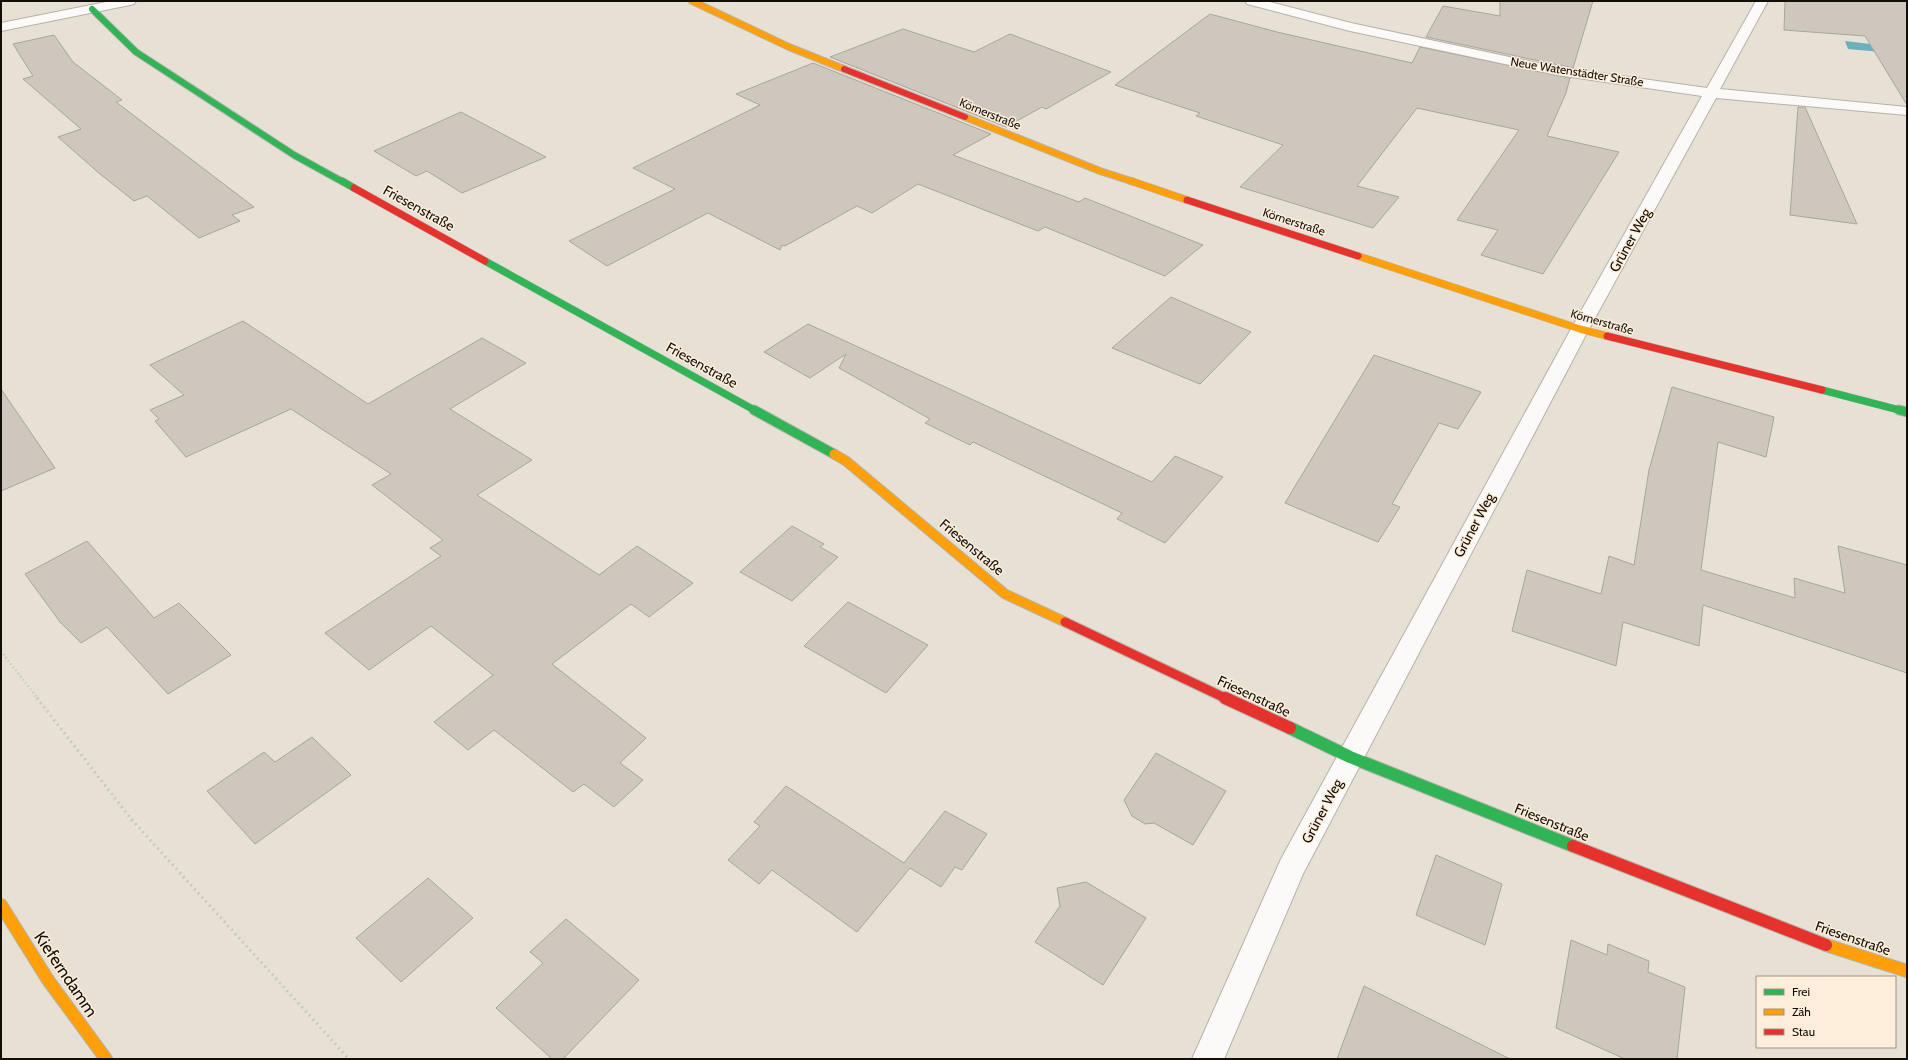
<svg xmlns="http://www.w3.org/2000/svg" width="1908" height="1060" font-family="Cabin,sans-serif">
	<rect width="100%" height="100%" fill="#e6e0d5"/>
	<path fill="#69b1bc" d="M 1845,41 L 1887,46 L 1892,53 L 1848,49 Z"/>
	<g fill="#cdc7be" stroke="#aaa59c">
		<path d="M 1500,1 L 1593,1 L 1573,68 L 1426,37 L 1443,6 L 1500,16 Z"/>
		<path d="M 1785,1 L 1907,1 L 1907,105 L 1865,36 L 1784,30 Z"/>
		<path d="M 1210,14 L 1277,32 L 1412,63 L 1420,47 L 1570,78 L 1566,93 L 1547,136 L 1619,152 L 1543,274 L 1481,255 L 1498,230 L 1457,220 L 1519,130 L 1417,108 L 1357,186 L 1399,197 L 1373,228 L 1240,187 L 1283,145 L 1196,116 L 1200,113 L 1115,85 Z"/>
		<path d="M 903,29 L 974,52 L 1010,34 L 1111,72 L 1046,109 L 1042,107 L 1006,127 L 830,57 Z"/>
		<path d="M 54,35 L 73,62 L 122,100 L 116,102 L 254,207 L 232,215 L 240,221 L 199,238 L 147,196 L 134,201 L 100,174 L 58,137 L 81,129 L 23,79 L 33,76 L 13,44 Z"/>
		<path d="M 813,63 L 991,134 L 953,155 L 1079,202 L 1085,198 L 1203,245 L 1165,276 L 1045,227 L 1038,231 L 918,184 L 872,213 L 857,206 L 785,246 L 782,245 L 780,250 L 708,213 L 607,266 L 569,241 L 675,189 L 633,168 L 760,105 L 736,94 Z"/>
		<path d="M 1798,107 L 1805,107 L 1857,224 L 1790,215 Z"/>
		<path d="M 461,112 L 546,157 L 462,193 L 427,171 L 416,176 L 374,151 Z"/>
		<path d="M 1171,297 L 1251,332 L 1200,384 L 1112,348 Z"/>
		<path d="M 243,321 L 368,404 L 482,338 L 526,363 L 450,409 L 532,460 L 477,495 L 599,575 L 637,546 L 693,583 L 649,617 L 631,604 L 552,664 L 646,738 L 620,763 L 643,780 L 614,807 L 584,784 L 573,792 L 494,730 L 468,750 L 434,722 L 493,675 L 431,626 L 369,670 L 325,633 L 441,556 L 430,548 L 443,540 L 372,485 L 391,474 L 291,409 L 186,457 L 155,421 L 159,419 L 150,410 L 184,395 L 150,365 Z"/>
		<path d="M 808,324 L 1152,482 L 1175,456 L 1223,477 L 1165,543 L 1117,519 L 1122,513 L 973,442 L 970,445 L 925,423 L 930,419 L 839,368 L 846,354 L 810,378 L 764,352 Z"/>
		<path d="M 1374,355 L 1481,392 L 1458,429 L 1439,423 L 1392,504 L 1400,507 L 1378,542 L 1285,503 Z"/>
		<path d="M 1672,387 L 1774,417 L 1766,457 L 1718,442 L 1701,570 L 1795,598 L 1794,578 L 1845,593 L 1838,546 L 1907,565 L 1907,673 L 1703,605 L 1699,646 L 1623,622 L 1616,666 L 1512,631 L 1527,570 L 1601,594 L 1609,556 L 1634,565 L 1649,470 Z"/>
		<path d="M 1,389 L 55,468 L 1,491 Z"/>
		<path d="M 792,526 L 824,544 L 820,547 L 838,557 L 792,601 L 740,572 Z"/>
		<path d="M 87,541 L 154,618 L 179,603 L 231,655 L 168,694 L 107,627 L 81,643 L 60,622 L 25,574 Z"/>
		<path d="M 848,602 L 928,645 L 886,693 L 804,646 Z"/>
		<path d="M 312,737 L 351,775 L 255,844 L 207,791 L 264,752 L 275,762 Z"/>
		<path d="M 1156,753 L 1226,791 L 1193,845 L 1154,823 L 1145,824 L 1132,816 L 1124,800 Z"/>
		<path d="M 786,786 L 904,863 L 945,811 L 987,834 L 962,870 L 955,867 L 941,887 L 910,868 L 857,932 L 772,870 L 759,884 L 728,860 L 760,826 L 754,822 Z"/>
		<path d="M 1436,855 L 1502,884 L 1485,945 L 1416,915 Z"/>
		<path d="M 428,878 L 473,918 L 401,982 L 356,938 Z"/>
		<path d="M 1086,882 L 1146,918 L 1103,985 L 1035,942 L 1060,906 L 1057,888 Z"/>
		<path d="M 566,919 L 639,980 L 563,1059 L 552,1059 L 496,1008 L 543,963 L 530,952 Z"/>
		<path d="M 1571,940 L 1607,955 L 1608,944 L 1649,961 L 1648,972 L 1685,987 L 1677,1059 L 1625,1059 L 1556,1028 Z"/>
		<path d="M 1364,986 L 1510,1059 L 1337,1059 Z"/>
	</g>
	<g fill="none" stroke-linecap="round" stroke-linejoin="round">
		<defs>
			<g id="street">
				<path d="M 111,1 L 136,1 L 134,4 L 130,5 L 1,31 L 1,23 Z"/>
				<path d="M 1245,1 L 1266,1 L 1351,23 L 1557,67 L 1707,88 L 1756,1 L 1768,1 L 1720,89 L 1907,107 L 1907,115 L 1716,98 L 1589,329 L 1303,874 L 1224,1059 L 1192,1059 L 1281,859 L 1571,329 L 1702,96 L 1557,75 L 1350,31 L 1247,4 Z"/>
			</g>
			<path id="fast-far3" d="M 92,9 L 136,52 L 294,155 L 343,182"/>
			<g id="fast-far2">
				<path d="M 342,181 L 354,188"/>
				<path d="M 485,261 L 756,411"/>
				<path d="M 1822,390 L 1903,411"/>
			</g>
			<g id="fast-far1">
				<path d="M 754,410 L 834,454"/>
				<path d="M 1899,410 L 1907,412"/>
			</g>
			<path id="fast" d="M 1290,728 L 1350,757 L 1573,846"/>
			<g id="slow-far3">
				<path d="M 692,1 L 789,47 L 844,69"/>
				<path d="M 965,117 L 1100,171 L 1134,182"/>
			</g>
			<g id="slow-far2">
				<path d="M 1131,181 L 1187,200"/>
				<path d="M 1358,256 L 1580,329 L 1607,336"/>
			</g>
			<path id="slow-far1" d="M 834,454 L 846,461 L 1005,594 L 1065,622"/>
			<g id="slow">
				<path d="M 1,905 L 48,980 L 106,1059"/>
				<path d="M 1826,945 L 1907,971"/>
			</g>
			<path id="jam-far3" d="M 844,69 L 965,117"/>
			<g id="jam-far2">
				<path d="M 354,188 L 485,261"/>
				<path d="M 1187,200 L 1358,256"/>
				<path d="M 1607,336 L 1822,390"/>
			</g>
			<path id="jam-far1" d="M 1065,622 L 1227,699"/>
			<g id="jam">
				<path d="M 1225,698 L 1290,728"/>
				<path d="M 1573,846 L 1826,945"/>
			</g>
		</defs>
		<use href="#street" stroke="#b7b2a9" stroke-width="2"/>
		<use href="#fast-far3" stroke="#b7b2a9" stroke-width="8"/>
		<use href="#fast-far2" stroke="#b7b2a9" stroke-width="8"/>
		<use href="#fast-far1" stroke="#b7b2a9" stroke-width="11"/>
		<use href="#fast" stroke="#b7b2a9" stroke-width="14"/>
		<use href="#slow-far3" stroke="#b7b2a9" stroke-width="8"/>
		<use href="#slow-far2" stroke="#b7b2a9" stroke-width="8"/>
		<use href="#slow-far1" stroke="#b7b2a9" stroke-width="11"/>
		<use href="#slow" stroke="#b7b2a9" stroke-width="14"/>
		<use href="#jam-far3" stroke="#b7b2a9" stroke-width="8"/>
		<use href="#jam-far2" stroke="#b7b2a9" stroke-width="8"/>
		<use href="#jam-far1" stroke="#b7b2a9" stroke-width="11"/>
		<use href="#jam" stroke="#b7b2a9" stroke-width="14"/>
		<path stroke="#c5c2be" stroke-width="2.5" stroke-dasharray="1 3" stroke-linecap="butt" d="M 1,651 L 38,699"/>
		<path stroke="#c5c2be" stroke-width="3" stroke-dasharray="1.5 4" stroke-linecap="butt" d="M 37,698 L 132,820 L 349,1059"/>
		<use href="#street" fill="#fbfaf9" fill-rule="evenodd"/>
		<use href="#fast-far3" stroke="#30b455" stroke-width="6"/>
		<use href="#fast-far2" stroke="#30b455" stroke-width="7"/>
		<use href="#fast-far1" stroke="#30b455" stroke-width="9"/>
		<use href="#fast" stroke="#30b455" stroke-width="12"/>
		<use href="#slow-far3" stroke="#ff9f0a" stroke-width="6"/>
		<use href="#slow-far2" stroke="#ff9f0a" stroke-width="7"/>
		<use href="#slow-far1" stroke="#ff9f0a" stroke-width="9"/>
		<use href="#slow" stroke="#ff9f0a" stroke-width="12"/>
		<use href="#jam-far3" stroke="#e5322d" stroke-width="6"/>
		<use href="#jam-far2" stroke="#e5322d" stroke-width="7"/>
		<use href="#jam-far1" stroke="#e5322d" stroke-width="9"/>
		<use href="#jam" stroke="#e5322d" stroke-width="12"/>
	</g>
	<g text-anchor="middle" stroke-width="3" stroke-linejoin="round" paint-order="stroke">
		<g font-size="12" fill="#130e08" stroke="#fceeda">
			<text transform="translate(1577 72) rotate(9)" y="4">Neue Watenstädter Straße</text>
			<text transform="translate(990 114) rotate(22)" y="4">Körnerstraße</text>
			<text transform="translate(1294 222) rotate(18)" y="4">Körnerstraße</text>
			<text transform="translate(1602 322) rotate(16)" y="4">Körnerstraße</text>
		</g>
		<g font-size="14" fill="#130e08" stroke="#fceeda">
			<text transform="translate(419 208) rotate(29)" y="5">Friesenstraße</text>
			<text transform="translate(1630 240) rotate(-61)" y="5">Grüner Weg</text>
			<text transform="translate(702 365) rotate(29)" y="5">Friesenstraße</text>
			<text transform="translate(1474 525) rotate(-62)" y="5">Grüner Weg</text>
			<text transform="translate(972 547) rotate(40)" y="5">Friesenstraße</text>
			<text transform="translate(1254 696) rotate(25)" y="5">Friesenstraße</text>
			<text transform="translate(1322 811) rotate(-62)" y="5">Grüner Weg</text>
			<text transform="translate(1552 822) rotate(22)" y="5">Friesenstraße</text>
			<text transform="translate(1853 938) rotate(19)" y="5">Friesenstraße</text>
		</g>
		<g font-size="17" fill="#130e08" stroke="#fceeda">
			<text transform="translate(66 974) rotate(56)" y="6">Kieferndamm</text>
		</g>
	</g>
	<rect width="1908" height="1060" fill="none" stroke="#130e08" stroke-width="4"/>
	<rect x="1756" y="976" width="140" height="72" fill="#fceeda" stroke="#9f9486"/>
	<rect x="1764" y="989" width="20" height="6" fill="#30b455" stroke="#9f9486"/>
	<text x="1792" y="996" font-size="12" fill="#130e08">Frei</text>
	<rect x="1764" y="1009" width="20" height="6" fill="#ff9f0a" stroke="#9f9486"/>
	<text x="1792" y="1016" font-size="12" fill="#130e08">Zäh</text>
	<rect x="1764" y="1029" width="20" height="6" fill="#e5322d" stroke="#9f9486"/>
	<text x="1792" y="1036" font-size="12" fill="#130e08">Stau</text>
</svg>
